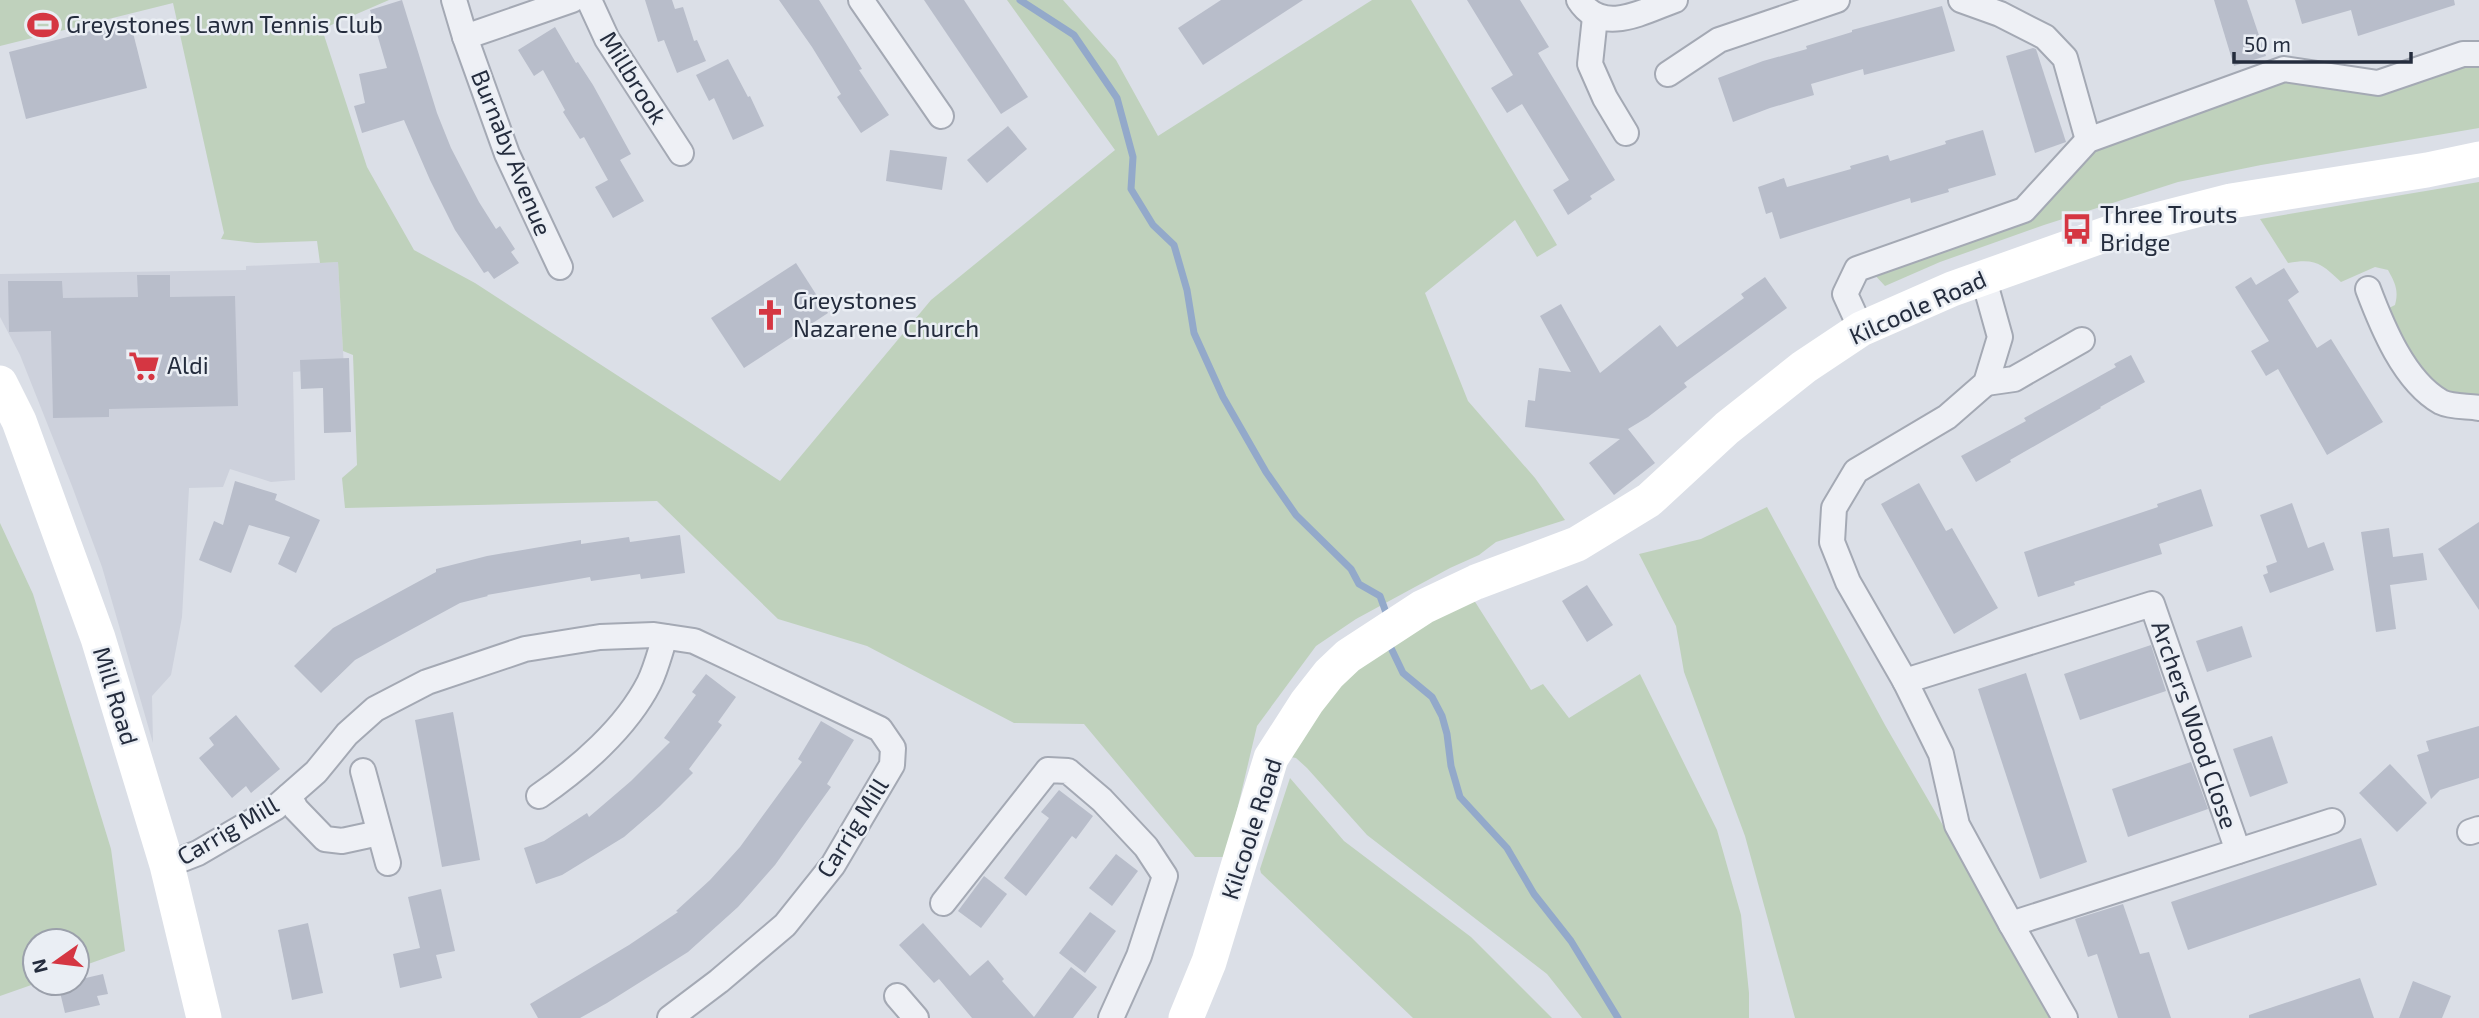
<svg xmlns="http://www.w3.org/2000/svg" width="2479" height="1018" font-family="'Exo 2',sans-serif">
	<rect width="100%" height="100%" fill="#dbdfe7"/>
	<path fill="#cdd1dc" d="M 338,262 L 344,368 L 293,372 L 295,480 L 271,482 L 230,469 L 223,487 L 189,488 L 182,617 L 171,675 L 152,696 L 153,743 L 102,567 L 72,486 L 20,355 L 0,317 L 0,274 L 246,270 L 246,266 Z"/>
	<g fill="#bfd1bc">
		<path d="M 0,0 L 389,0 L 322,29 L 367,167 L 414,250 L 475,283 L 780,481 L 931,300 L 1115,150 L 1007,0 L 1063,0 L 1116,60 L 1158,136 L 1372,0 L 1411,0 L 1557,245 L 1537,257 L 1515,220 L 1425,293 L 1468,401 L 1535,478 L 1565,520 L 1496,542 L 1479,555 L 1450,568 L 1356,619 L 1316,646 L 1257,726 L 1226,857 L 1195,857 L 1084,724 L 1014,723 L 867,646 L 778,619 L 657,501 L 345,508 L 342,478 L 357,465 L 353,355 L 343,351 L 338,262 L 320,263 L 317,241 L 257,243 L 221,239 L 224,233 L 173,3 L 0,46 Z"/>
		<path d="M 2479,58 L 2479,128 L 2261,165 L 2178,182 L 2044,225 L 1940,262 L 1885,286 L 1872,272 L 2030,213 L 2080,158 L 2111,136 L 2288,75 L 2382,87 Z"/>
		<path d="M 2479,182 L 2479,402 L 2433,389 L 2389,319 L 2387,309 L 2395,305 C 2399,290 2395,283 2388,270 L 2375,267 L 2341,282 C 2321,263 2315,258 2288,263 L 2260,219 Z"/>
		<path d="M 1767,507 L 1885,725 L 2054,1018 L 1795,1018 L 1745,836 L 1684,672 L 1676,626 L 1639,554 L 1701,539 Z"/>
		<path d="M 0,523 L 33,594 L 111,849 L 125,951 L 77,968 L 77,941 L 35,941 L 35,983 L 37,983 L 0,996 Z"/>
		<path d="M 1472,597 L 1531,690 L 1543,684 L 1569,718 L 1640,674 L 1717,830 L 1741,915 L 1749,993 L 1749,1018 L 1582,1018 L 1547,974 L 1367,835 L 1307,768 L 1296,758 L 1285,756 L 1294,737 L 1368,653 Z"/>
		<path d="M 1290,778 L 1344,841 L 1471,937 L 1552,1018 L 1413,1018 L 1261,873 L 1260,869 Z"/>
	</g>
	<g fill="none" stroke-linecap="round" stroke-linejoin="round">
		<g stroke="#93a9ca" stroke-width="7">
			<path d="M 1020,0 L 1074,35 L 1117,98 L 1133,157 L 1131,189 L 1153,225 L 1174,245 L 1187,290 L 1194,333 L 1223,397 L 1266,472 L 1296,515 L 1351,569 L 1359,584 L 1380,596 L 1388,618"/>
			<path d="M 1390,641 L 1391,648 L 1403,673 L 1432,697 L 1442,716 L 1447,734 L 1451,766 L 1460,797 L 1507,848 L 1534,894 L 1571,941 L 1618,1018"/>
		</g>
	</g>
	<g fill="#b8bdca">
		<path d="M 402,0 L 437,113 L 451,148 L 479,202 L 496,229 L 500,226 L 515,249 L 511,252 L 519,263 L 494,279 L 488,271 L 484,273 L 455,230 L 430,180 L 404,120 L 362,133 L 354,106 L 365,103 L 359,74 L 387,68 L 370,10 Z"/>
		<path d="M 645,0 L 672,0 L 675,9 L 683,7 L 694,41 L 697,40 L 706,61 L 677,73 L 664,40 L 658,42 Z"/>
		<path d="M 779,0 L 819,0 L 862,69 L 859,70 L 889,115 L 861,133 L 837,97 L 841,94 L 812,47 Z"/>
		<path d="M 924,0 L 964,0 L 1028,97 L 1001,114 Z"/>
		<path d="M 1221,0 L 1303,0 L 1203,65 L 1178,28 Z"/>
		<path d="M 1467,0 L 1520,0 L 1549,47 L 1538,53 L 1615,180 L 1590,196 L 1592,199 L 1568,215 L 1553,190 L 1569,180 L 1522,104 L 1507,113 L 1491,88 L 1513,75 Z"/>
		<path d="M 2214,0 L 2247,0 L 2266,56 L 2234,66 Z"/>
		<path d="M 2295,0 L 2454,0 L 2455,5 L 2358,36 L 2351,10 L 2302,24 Z"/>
		<path d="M 1942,6 L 1955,51 L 1864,75 L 1863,69 L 1811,84 L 1814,95 L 1770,108 L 1733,122 L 1718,78 L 1763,61 L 1807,49 L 1806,46 L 1852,32 L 1852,30 Z"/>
		<path d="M 130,21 L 147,88 L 26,119 L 9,52 Z"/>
		<path d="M 555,27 L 576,63 L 578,62 L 593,85 L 631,154 L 620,160 L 644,201 L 613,218 L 595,187 L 608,180 L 584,137 L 580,139 L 563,112 L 565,110 L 543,70 L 534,76 L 518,50 Z"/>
		<path d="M 2033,48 L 2036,49 L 2066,142 L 2035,153 L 2006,56 Z"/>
		<path d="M 728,59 L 748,97 L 750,96 L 764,126 L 733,140 L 714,98 L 709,101 L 696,75 Z"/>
		<path d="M 1008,126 L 1027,149 L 987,183 L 967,160 Z"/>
		<path d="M 1983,130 L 1996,175 L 1948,189 L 1949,192 L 1911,203 L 1910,198 L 1780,239 L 1772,212 L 1766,214 L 1758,187 L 1784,178 L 1787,187 L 1851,169 L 1850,166 L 1888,155 L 1890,161 L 1946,144 L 1945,141 Z"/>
		<path d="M 890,150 L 947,157 L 942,190 L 886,181 Z"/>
		<path d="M 796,263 L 828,313 L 744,368 L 711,318 Z"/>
		<path d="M 2284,268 L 2299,292 L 2288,300 L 2317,348 L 2331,339 L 2383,422 L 2327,455 L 2278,369 L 2266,376 L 2251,351 L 2269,341 L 2235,287 L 2251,277 L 2256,285 Z"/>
		<path d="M 137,275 L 170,275 L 170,297 L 235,296 L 238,406 L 109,409 L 109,417 L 53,418 L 51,331 L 9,332 L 8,281 L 62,281 L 63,298 L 138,297 Z"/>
		<path d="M 1765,277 L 1787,308 L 1684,383 L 1687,387 L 1648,417 L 1628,429 L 1655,463 L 1614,495 L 1589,463 L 1620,439 L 1525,427 L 1528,400 L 1535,401 L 1539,368 L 1571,372 L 1540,316 L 1561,304 L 1600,373 L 1660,325 L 1677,347 L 1744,298 L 1741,294 Z"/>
		<path d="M 2131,355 L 2145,382 L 2100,407 L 2101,408 L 2010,460 L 2011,462 L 1976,482 L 1961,456 L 2026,421 L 2024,418 L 2116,367 L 2114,364 Z"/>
		<path d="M 349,358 L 351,432 L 324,433 L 323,388 L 301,389 L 300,360 Z"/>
		<path d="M 235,481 L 277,494 L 275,500 L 320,520 L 296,573 L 278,564 L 290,537 L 249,525 L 231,573 L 199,560 L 214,521 L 223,525 Z"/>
		<path d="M 1919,483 L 1946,531 L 1952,528 L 1998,608 L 1954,634 L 1881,504 Z"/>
		<path d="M 2201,489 L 2213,526 L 2159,544 L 2162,554 L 2074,582 L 2075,585 L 2038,597 L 2024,552 L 2158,507 L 2157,504 Z"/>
		<path d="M 2292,503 L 2308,548 L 2324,542 L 2334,570 L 2270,593 L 2263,575 L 2268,573 L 2266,566 L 2277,562 L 2260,515 Z"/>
		<path d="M 2479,522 L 2479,610 L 2438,549 Z"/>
		<path d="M 2389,528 L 2393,557 L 2423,553 L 2427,580 L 2390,585 L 2396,629 L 2376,632 L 2361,532 Z"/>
		<path d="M 680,535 L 685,573 L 641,579 L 640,574 L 591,581 L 590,577 L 487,595 L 488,596 L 460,603 L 355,660 L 321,693 L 294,666 L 333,628 L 436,572 L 436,569 L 487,556 L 581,540 L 581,544 L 629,537 L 630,542 Z"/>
		<path d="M 1587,585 L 1613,625 L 1587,642 L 1562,601 Z"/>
		<path d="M 2242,626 L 2252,657 L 2207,672 L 2196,641 Z"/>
		<path d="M 2151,645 L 2166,691 L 2080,720 L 2064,674 Z"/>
		<path d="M 2026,673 L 2087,862 L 2040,879 L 1978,689 Z"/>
		<path d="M 706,674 L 736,697 L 718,722 L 722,725 L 689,769 L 693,773 L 660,806 L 624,837 L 562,875 L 536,884 L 524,848 L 544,841 L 587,813 L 589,817 L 631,781 L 670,742 L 664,738 L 696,695 L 692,692 Z"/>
		<path d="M 453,712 L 480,860 L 442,867 L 415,720 Z"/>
		<path d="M 236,715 L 280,769 L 251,793 L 246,786 L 232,798 L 199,758 L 214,745 L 209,738 Z"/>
		<path d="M 821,721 L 854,740 L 827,784 L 831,787 L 775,865 L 738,907 L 688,952 L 607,1003 L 580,1018 L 538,1018 L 530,1004 L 629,945 L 678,912 L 676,911 L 710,880 L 740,847 L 802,762 L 798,759 Z"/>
		<path d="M 2479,726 L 2479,778 L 2440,790 L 2431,799 L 2417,755 L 2429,751 L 2426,741 Z"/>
		<path d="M 2272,736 L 2288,783 L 2250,797 L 2233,749 Z"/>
		<path d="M 2191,762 L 2208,809 L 2128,837 L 2112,789 Z"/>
		<path d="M 2390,764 L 2427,803 L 2397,832 L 2359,793 Z"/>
		<path d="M 1059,790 L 1093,816 L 1076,839 L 1072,836 L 1026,896 L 1004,878 L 1049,818 L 1041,812 Z"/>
		<path d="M 2361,838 L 2377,885 L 2188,950 L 2171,902 Z"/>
		<path d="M 1116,854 L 1138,871 L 1112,906 L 1089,888 Z"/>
		<path d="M 984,876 L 1007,894 L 981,928 L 958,911 Z"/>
		<path d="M 441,889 L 455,951 L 436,955 L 442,978 L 400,988 L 393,954 L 420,948 L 408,897 Z"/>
		<path d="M 2123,904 L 2140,954 L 2149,952 L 2171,1018 L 2118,1018 L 2097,954 L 2088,957 L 2075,919 Z"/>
		<path d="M 1090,912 L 1116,931 L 1085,973 L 1059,953 Z"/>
		<path d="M 308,923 L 323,993 L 292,1000 L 278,930 Z"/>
		<path d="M 923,923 L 970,976 L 988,960 L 1004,979 L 1002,981 L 1034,1017 L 1071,967 L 1097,987 L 1073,1018 L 972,1018 L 939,979 L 934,983 L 899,945 Z"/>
		<path d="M 103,974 L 108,994 L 97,996 L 100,1005 L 65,1013 L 58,984 L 77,983 L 77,980 Z"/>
		<path d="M 2360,978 L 2374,1018 L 2249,1018 L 2249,1015 Z"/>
		<path d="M 2413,981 L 2451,996 L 2442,1018 L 2399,1018 Z"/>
	</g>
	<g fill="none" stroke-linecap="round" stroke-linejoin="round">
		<defs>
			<g id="street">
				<path d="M 454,0 L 465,37 L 507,154 L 560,267"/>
				<path d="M 589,0 L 607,39 L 681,153"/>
				<path d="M 861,0 L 941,116"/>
				<path d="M 1579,0 C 1602,36 1644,11 1675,0"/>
				<path d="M 1961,0 L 2000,14 L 2045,37 L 2065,58 L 2088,140"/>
				<path d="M 1595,17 L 1590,64 L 1605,98 L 1626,133"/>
				<path d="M 465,37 L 572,0"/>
				<path d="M 1668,74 L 1719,40 L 1837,0"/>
				<path d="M 1979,279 L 1988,294 L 2000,337 L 1986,383 L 1947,417 L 1856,471 L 1834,508 L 1832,542 L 1848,582 L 1905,681 L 1941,754 L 1957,825 L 2011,924 L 2065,1018"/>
				<path d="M 2368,289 C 2382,326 2404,381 2441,402 C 2451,407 2468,406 2479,408"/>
				<path d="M 1861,329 L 1845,294 L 1857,269 L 2024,210 L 2088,140 L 2284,69 L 2378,83 L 2463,54 L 2479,54"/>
				<path d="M 1986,383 L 2014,379 L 2082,340"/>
				<path d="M 1905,681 L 2152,604 L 2238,851"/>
				<path d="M 363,771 L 388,863"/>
				<path d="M 289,796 L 296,809 L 325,839 L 342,841 L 379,833"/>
				<path d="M 539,796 C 580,768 626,728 649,683 C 656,669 660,652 665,637"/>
				<path d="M 2470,832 L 2479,829"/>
				<path d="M 167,865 L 198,853 L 275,808 L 316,772 L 347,734 L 375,709 L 427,682 L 525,649 L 600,637 L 654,635 L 694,641 L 880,729 L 893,748 L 892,765 L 833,865 L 785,925 L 719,981 L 670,1018"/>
				<path d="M 943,903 L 1048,770 L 1068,771 L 1102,800 L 1146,847 L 1165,876 L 1139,956 L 1111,1018"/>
				<path d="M 2011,924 L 2332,821"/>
				<path d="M 897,996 L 916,1018"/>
			</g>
		</defs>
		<use href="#street" stroke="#a4a9b4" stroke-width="28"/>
		<use href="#street" stroke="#eef0f5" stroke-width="24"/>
		<g stroke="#fff" stroke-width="35">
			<path d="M 0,383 L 19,421 L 98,638 L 167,865 L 204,1018"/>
			<path d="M 1186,1018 L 1209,962 L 1271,758 L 1307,702 L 1329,674 L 1348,656 L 1423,607 L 1476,582 L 1577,544 L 1649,500 L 1727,428 L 1804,367 L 1861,329 L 1952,289 L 2118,230 L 2231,201 L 2427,170 L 2479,159"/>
		</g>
	</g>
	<defs>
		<symbol id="stadium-bare" viewBox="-9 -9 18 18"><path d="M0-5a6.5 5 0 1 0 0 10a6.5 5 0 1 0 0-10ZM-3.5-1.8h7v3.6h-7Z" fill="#d53642" stroke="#eaeef4" stroke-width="2.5" paint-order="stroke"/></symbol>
		<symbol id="bus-bare" viewBox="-9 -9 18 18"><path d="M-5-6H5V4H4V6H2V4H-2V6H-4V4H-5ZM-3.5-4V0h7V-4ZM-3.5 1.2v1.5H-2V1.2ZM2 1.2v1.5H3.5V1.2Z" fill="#d53642" stroke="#eaeef4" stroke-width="2.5" paint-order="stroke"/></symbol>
		<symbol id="church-bare" viewBox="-9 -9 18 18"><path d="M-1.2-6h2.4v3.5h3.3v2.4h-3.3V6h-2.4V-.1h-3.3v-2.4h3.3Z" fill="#d53642" stroke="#eaeef4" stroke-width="2.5" paint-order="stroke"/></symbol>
		<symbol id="supermarket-bare" viewBox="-9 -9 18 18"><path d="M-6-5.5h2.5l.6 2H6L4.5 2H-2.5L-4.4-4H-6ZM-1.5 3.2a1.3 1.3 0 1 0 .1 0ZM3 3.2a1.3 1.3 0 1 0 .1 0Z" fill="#d53642" stroke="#eaeef4" stroke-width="2.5" paint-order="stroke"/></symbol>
	</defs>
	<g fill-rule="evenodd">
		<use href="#stadium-bare" x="21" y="3" width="44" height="44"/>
		<use href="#bus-bare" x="2055" y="207" width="44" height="44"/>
		<use href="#church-bare" x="748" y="293" width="44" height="44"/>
		<use href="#supermarket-bare" x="122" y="344" width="44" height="44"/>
	</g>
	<g text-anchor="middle" stroke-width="5" stroke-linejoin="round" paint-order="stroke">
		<g font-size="24" fill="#242c3d" stroke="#eaeef4" text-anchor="start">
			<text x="66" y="33">Greystones Lawn Tennis Club</text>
			<text x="2100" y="223">Three Trouts<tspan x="2100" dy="28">Bridge</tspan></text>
			<text x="793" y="309">Greystones<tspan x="793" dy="28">Nazarene Church</tspan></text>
			<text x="167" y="374">Aldi</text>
		</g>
		<g font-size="24" fill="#242c3d" stroke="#eaeef4">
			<text transform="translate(633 78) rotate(58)" y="8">Millbrook</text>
			<text transform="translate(511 153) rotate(68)" y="8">Burnaby Avenue</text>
			<text transform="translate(1918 308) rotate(-24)" y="8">Kilcoole Road</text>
			<text transform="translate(115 696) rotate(73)" y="8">Mill Road</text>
			<text transform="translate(2194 725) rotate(71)" y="8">Archers Wood Close</text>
			<text transform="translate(853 828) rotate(-58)" y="8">Carrig Mill</text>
			<text transform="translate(1252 829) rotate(-72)" y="8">Kilcoole Road</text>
			<text transform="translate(228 831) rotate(-30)" y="8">Carrig Mill</text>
		</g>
	</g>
	<g transform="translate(56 962) rotate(256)"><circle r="33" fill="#eaeef4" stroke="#9ba0ab" stroke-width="2"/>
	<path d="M0-5L12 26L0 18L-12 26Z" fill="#d53642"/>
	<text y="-10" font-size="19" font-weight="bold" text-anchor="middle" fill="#242c3d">N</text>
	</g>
	<path d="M2234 52v10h177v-10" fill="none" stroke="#242c3d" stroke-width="3.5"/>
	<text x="2244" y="52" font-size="21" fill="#242c3d" stroke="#eaeef4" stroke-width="5" paint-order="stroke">50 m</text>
</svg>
